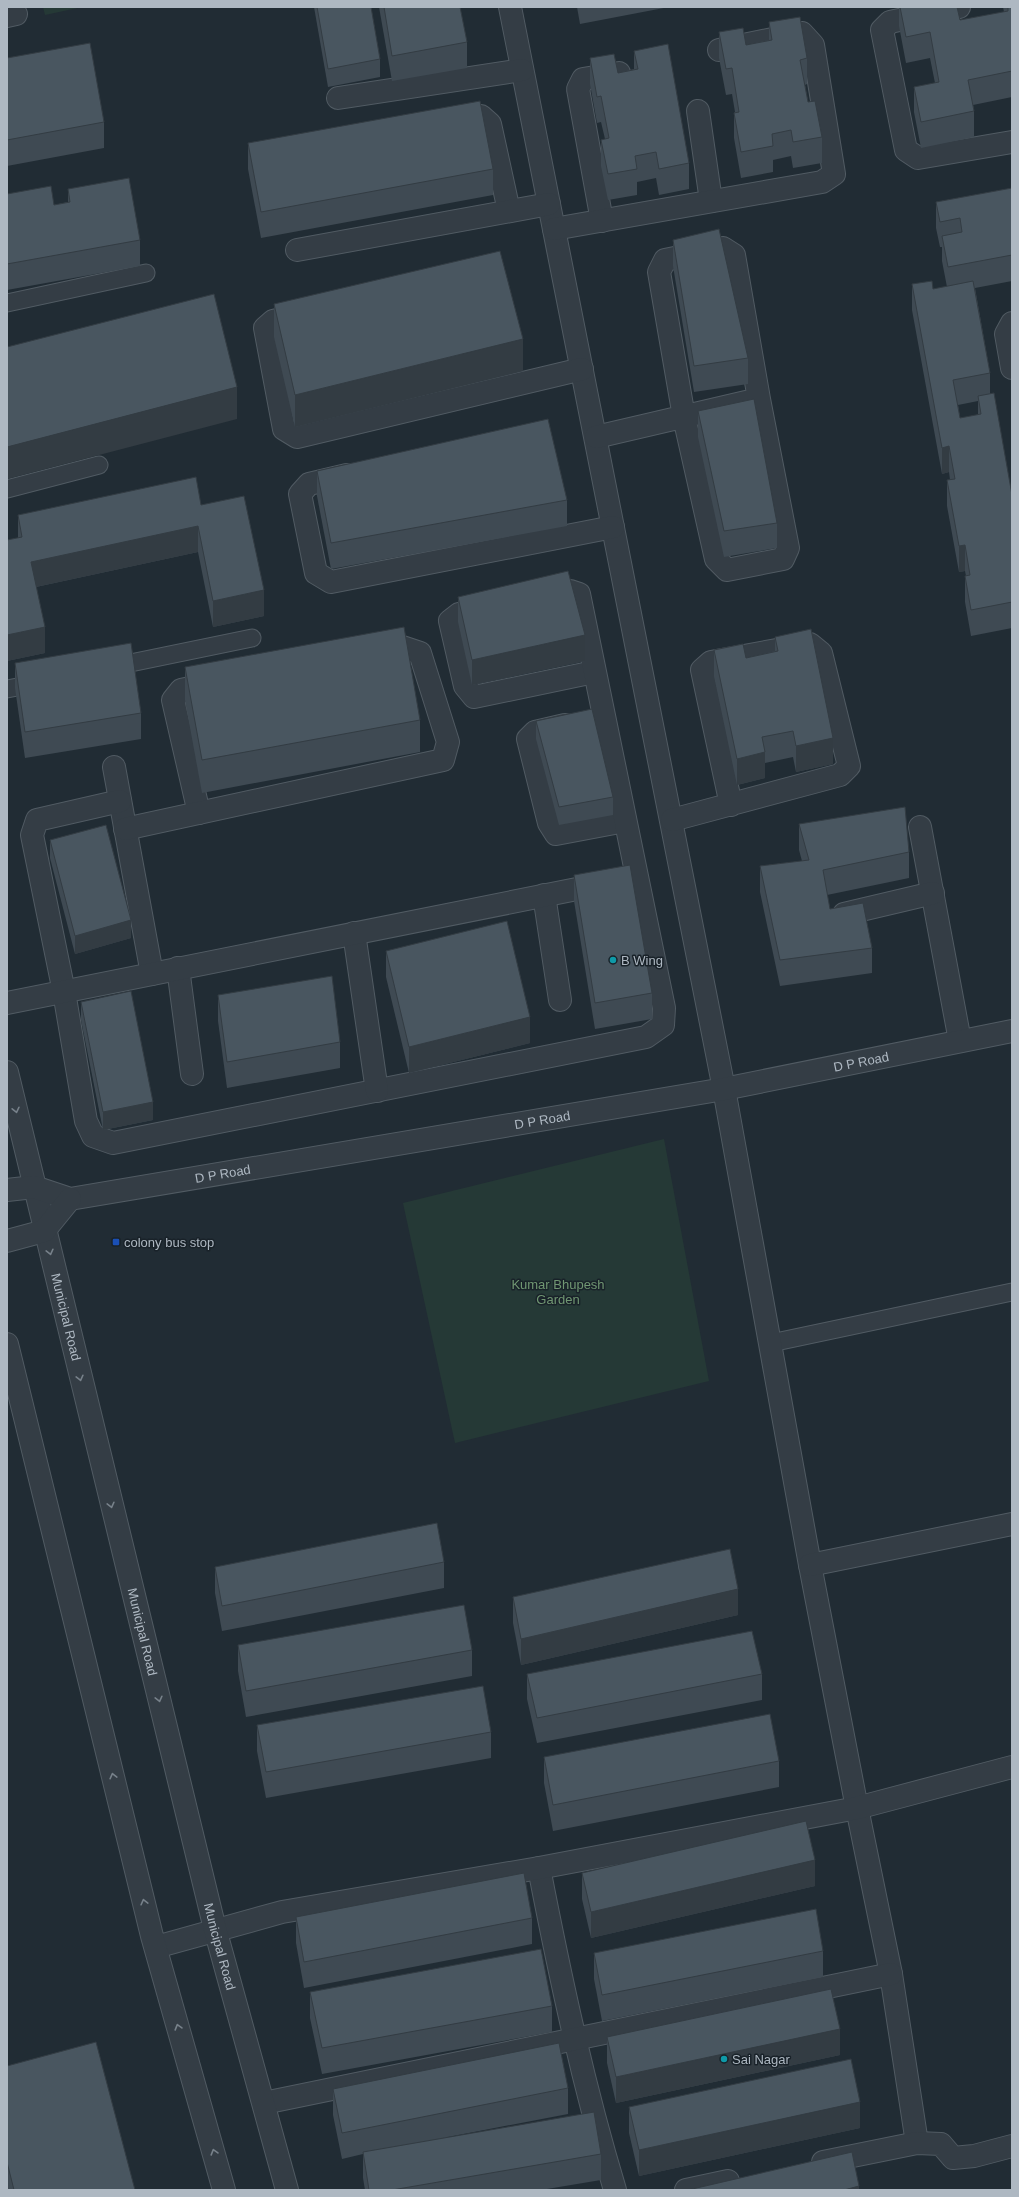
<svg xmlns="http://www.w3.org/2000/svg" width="1019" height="2197" font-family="Helvetica,sans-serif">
	<rect width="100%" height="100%" fill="#212c34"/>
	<g fill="#253936">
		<path d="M 43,7 L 82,7 L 45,15 Z"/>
		<path d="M 664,1139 L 709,1381 L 455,1443 L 403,1203 Z"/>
	</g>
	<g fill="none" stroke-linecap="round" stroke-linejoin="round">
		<defs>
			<g id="service">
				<path d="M 7,303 L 146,273"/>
				<path d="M 7,489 L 99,465"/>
				<path d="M 111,667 L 252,638"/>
				<path d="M 7,689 L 38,683"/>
				<path d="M 771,1343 L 1012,1292"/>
			</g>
			<g id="minor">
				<path d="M 510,7 L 724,1089 L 810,1565 L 857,1808 L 891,1974 L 917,2143"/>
				<path d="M 959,7 L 890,22 L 882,30 L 906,150 L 918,158 L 1012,142"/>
				<path d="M 7,16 L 16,14"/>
				<path d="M 338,98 L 522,70"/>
				<path d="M 698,111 L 711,201"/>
				<path d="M 456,120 L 481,116 L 490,124 L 509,211"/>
				<path d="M 602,221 L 578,89 L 583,79 L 619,73"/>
				<path d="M 554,229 L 822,182 L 834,174 L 813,45 L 802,33 L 719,50"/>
				<path d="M 297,250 L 549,204"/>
				<path d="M 303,314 L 273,321 L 265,328 L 284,429 L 297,437 L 582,369"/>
				<path d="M 1012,323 L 1006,334 L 1012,368"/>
				<path d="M 596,437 L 759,399 L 788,548 L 783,559 L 727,570 L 716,559 L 684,417 L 659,272 L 665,260 L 723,248 L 734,255 L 759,399"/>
				<path d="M 347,475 L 309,484 L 300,494 L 316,573 L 331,582 L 613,527"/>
				<path d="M 487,608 L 459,614 L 450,621 L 465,686 L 474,697 L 594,672"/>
				<path d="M 565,725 L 535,732 L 528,739 L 549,823 L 556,834 L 625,821"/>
				<path d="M 114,767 L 152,974"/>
				<path d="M 120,801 L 37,820 L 32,835 L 64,992 L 86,1121 L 93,1136 L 113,1143 L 646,1037 L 663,1025 L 664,1008 L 579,594 L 570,591 L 544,597"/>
				<path d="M 199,813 L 173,700 L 181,690 L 213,683"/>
				<path d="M 672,820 L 840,775 L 849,766 L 821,653 L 810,644 L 711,662 L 702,670 L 731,805"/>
				<path d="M 920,827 L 960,1041"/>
				<path d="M 125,829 L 443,760 L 448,742 L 420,653 L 399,646 L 378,650"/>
				<path d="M 544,895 L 560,1000"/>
				<path d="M 844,914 L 933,893"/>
				<path d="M 354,933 L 377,1091"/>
				<path d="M 178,968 L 192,1074"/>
				<path d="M 7,1003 L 602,884"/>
				<path d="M 810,1565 L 1012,1524"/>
				<path d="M 539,1868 C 560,1976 583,2084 615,2190"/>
				<path d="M 156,1947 L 282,1912 L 539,1868 L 857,1808 L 1012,1767"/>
				<path d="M 264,2103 L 891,1974"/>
				<path d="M 823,2162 L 917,2143 L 941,2144 L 953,2158 L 974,2156 L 1012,2146"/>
				<path d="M 686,2190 L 728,2181"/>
			</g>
			<g id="tertiary">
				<path id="s1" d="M 7,1072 L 215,1929 L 287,2190"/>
				<path id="s2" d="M 7,1190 L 34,1187 L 70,1199 L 724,1089 L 1012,1031"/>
				<path d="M 7,1241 L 44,1231 L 70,1199"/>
				<path d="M 7,1344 L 152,1936 L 224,2190"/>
			</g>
		</defs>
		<use href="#service" stroke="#515b63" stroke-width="19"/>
		<use href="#minor" stroke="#515b63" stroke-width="24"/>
		<use href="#tertiary" stroke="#515b63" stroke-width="24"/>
		<use href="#service" stroke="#343d45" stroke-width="17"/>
		<use href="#minor" stroke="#343d45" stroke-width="22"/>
		<use href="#tertiary" stroke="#343d45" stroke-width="22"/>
	</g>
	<g fill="#3f4a53" fill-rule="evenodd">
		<path d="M 314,7 L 371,7 L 380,59 L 380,77 L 328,87 Z"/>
		<path d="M 379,7 L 460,7 L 467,42 L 467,68 L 392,81 Z"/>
		<path d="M 577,7 L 669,7 L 580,24 Z"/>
		<path d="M 899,7 L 957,7 L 960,20 L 1004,12 L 1003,7 L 1012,7 L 1012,97 L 973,105 L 974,111 L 974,137 L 921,148 L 914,112 L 914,87 L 935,83 L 930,58 L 906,63 L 899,26 Z"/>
		<path d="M 769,22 L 807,58 L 807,84 L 805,85 L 808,102 L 822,137 L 822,163 L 793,168 L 791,156 L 773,160 L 773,172 L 741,178 L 734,138 L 734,113 L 735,112 L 732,94 L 726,95 L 719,58 L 719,32 L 746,45 L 769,40 Z"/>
		<path d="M 634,51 L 689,163 L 689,189 L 659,195 L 656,178 L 637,182 L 637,195 L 608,200 L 601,166 L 601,140 L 605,139 L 601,122 L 597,123 L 590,84 L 590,58 L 618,73 L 634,69 Z"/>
		<path d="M 7,58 L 104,122 L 104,148 L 7,166 Z"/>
		<path d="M 248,143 L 493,169 L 493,195 L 261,238 L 248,169 Z"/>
		<path d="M 1012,188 L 1012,281 L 975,288 L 990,373 L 990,394 L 1012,495 L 1012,628 L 971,636 L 965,602 L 965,576 L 966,576 L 965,571 L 959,572 L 947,506 L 947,480 L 950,480 L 949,472 L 942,474 L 912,310 L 912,284 L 933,289 L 947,287 L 942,261 L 942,247 L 940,247 L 936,228 L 936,202 ZM 978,401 L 978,415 L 960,418 L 958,405 Z"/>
		<path d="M 68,189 L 140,240 L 140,266 L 7,290 L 7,194 L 54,205 L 68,202 Z"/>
		<path d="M 673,240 L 748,358 L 748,384 L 694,392 L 673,266 Z"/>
		<path d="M 274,304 L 523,371 L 295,427 L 274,337 Z"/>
		<path d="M 698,411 L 777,523 L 777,548 L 724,557 L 698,437 Z"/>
		<path d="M 317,471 L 567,500 L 567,526 L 331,569 L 317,496 Z"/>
		<path d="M 201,505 L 264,616 L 213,627 L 198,552 L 36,587 L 45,653 L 7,661 L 7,540 L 18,538 L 18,515 Z"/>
		<path d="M 458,597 L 585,661 L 472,685 L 458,622 Z"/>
		<path d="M 775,637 L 833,764 L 796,772 L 793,757 L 765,763 L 765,778 L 737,785 L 714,676 L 714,650 L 746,658 L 775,651 Z"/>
		<path d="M 15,663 L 141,713 L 141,739 L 25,758 L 15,688 Z"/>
		<path d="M 185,667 L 420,720 L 420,752 L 202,793 L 185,700 Z"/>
		<path d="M 536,721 L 613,797 L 613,815 L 559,825 L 536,739 Z"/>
		<path d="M 799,824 L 909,852 L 909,878 L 827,895 L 830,909 L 872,948 L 872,973 L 780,986 L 760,892 L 760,866 L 802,861 L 799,850 Z"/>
		<path d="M 50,840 L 131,938 L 75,954 L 50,858 Z"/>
		<path d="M 574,875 L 652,993 L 652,1019 L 595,1029 L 574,901 Z"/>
		<path d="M 386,951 L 530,1043 L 409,1073 L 386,977 Z"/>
		<path d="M 218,995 L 340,1042 L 340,1068 L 227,1088 L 218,1021 Z"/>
		<path d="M 81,1002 L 153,1120 L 103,1130 L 81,1020 Z"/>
		<path d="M 444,1562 L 444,1588 L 222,1631 L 215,1593 L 215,1567 Z"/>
		<path d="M 513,1597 L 738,1615 L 521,1665 L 513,1623 Z"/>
		<path d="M 238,1645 L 472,1650 L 472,1676 L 246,1717 L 238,1671 Z"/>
		<path d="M 527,1674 L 762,1674 L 762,1700 L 537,1743 L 527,1699 Z"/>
		<path d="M 257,1725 L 491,1732 L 491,1758 L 266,1798 L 257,1751 Z"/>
		<path d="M 544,1757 L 779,1761 L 779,1787 L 553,1831 L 544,1783 Z"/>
		<path d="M 582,1873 L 815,1886 L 591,1938 L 582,1899 Z"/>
		<path d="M 296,1917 L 532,1918 L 532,1944 L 304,1988 L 296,1943 Z"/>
		<path d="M 823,1951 L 823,1977 L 602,2021 L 594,1979 L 594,1953 Z"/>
		<path d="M 310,1992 L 552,2006 L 552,2032 L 322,2074 L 310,2018 Z"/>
		<path d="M 607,2037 L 840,2055 L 616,2103 L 607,2063 Z"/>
		<path d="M 7,2066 L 135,2190 L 7,2190 Z"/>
		<path d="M 568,2088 L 568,2114 L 448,2137 L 601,2154 L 601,2180 L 541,2190 L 365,2190 L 363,2178 L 363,2154 L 342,2159 L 333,2115 L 333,2089 Z"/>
		<path d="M 629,2107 L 860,2128 L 639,2176 L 629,2133 Z"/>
	</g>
	<g fill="#333c43">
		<path d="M 523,339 L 523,371 L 295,427 L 295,395 Z"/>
		<path d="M 237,387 L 237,419 L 7,479 L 7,447 Z"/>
		<path d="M 949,446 L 949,472 L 942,474 L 942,448 Z"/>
		<path d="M 198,526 L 198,552 L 31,588 L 31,562 Z"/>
		<path d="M 965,545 L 965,571 L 959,572 L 959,546 Z"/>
		<path d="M 264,590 L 264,616 L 213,627 L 213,601 Z"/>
		<path d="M 45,627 L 45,653 L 7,661 L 7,635 Z"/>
		<path d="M 585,635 L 585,661 L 472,685 L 472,660 Z"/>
		<path d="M 833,738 L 833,764 L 796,772 L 796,746 Z"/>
		<path d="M 765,752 L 765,778 L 737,785 L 737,759 Z"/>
		<path d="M 131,920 L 131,938 L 75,954 L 75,936 Z"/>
		<path d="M 530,1017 L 530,1043 L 409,1073 L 409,1047 Z"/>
		<path d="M 153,1102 L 153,1120 L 103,1130 L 103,1112 Z"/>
		<path d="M 738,1589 L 738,1615 L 521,1665 L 521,1639 Z"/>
		<path d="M 815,1860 L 815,1886 L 591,1938 L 591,1912 Z"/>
		<path d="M 840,2029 L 840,2055 L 616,2103 L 616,2077 Z"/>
		<path d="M 860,2102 L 860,2128 L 639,2176 L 639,2150 Z"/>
		<path d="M 859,2186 L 859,2190 L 844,2190 Z"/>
	</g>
	<g fill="#495660" stroke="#333c43">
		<path d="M 317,7 L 371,7 L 380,59 L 328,69 Z"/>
		<path d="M 384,7 L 460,7 L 467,42 L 392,56 Z"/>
		<path d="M 900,7 L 957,7 L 960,20 L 1008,11 L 1008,7 L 1012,7 L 1012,71 L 968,80 L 974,111 L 921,122 L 914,87 L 939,82 L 930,32 L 906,37 Z"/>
		<path d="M 800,17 L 807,58 L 800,60 L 808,102 L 815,101 L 822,137 L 793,142 L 791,130 L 772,134 L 773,146 L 741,152 L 734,113 L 739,112 L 732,68 L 726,69 L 719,32 L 743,28 L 746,45 L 772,40 L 769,22 Z"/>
		<path d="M 90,43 L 104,122 L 7,140 L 7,58 Z"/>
		<path d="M 668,44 L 689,163 L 659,169 L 656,152 L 635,156 L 637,169 L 608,174 L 601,140 L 609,138 L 601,96 L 597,97 L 590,58 L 614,54 L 618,73 L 638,69 L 634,51 Z"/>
		<path d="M 480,101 L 493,169 L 261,212 L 248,143 Z"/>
		<path d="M 129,178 L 140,240 L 7,264 L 7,194 L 51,186 L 54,205 L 70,202 L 68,189 Z"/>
		<path d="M 1012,188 L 1012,255 L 948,267 L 942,236 L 962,232 L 960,218 L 940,222 L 936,202 Z"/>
		<path d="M 719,229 L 748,358 L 694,366 L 673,240 Z"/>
		<path d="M 500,251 L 523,339 L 295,395 L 274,304 Z"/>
		<path d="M 932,281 L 933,289 L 973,281 L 990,373 L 953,380 L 960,418 L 981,414 L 978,396 L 994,393 L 1012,495 L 1012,602 L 971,610 L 965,576 L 970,575 L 965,545 L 959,546 L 947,480 L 955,479 L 949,446 L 942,448 L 912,284 Z"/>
		<path d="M 214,294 L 237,387 L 7,447 L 7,347 Z"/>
		<path d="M 754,399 L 777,523 L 724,531 L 698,411 Z"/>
		<path d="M 548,419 L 567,500 L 331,543 L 317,471 Z"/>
		<path d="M 196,477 L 201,505 L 244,496 L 264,590 L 213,601 L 198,526 L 31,562 L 45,627 L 7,635 L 7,540 L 22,537 L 18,515 Z"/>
		<path d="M 568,571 L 585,635 L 472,660 L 458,597 Z"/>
		<path d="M 404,627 L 420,720 L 202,760 L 185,667 Z"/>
		<path d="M 811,629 L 833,738 L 796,746 L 793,731 L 762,737 L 765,752 L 737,759 L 714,650 L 743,644 L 746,658 L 778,651 L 775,637 Z"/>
		<path d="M 131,643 L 141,713 L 25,732 L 15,663 Z"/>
		<path d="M 592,709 L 613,797 L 559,807 L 536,721 Z"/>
		<path d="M 905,807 L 909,852 L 823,870 L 830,909 L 863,903 L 872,948 L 780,960 L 760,866 L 809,860 L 799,824 Z"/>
		<path d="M 106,825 L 131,920 L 75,936 L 50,840 Z"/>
		<path d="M 630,865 L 652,993 L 595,1003 L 574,875 Z"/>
		<path d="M 507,921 L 530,1017 L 409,1047 L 386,951 Z"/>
		<path d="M 332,976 L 340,1042 L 227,1062 L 218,995 Z"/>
		<path d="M 131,991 L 153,1102 L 103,1112 L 81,1002 Z"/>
		<path d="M 437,1523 L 444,1562 L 222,1606 L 215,1567 Z"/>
		<path d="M 730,1549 L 738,1589 L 521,1639 L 513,1597 Z"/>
		<path d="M 464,1605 L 472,1650 L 246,1691 L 238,1645 Z"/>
		<path d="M 752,1631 L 762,1674 L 537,1718 L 527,1674 Z"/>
		<path d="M 483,1686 L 491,1732 L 266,1772 L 257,1725 Z"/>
		<path d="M 770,1714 L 779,1761 L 553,1805 L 544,1757 Z"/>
		<path d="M 806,1821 L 815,1860 L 591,1912 L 582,1873 Z"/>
		<path d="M 524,1873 L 532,1918 L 304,1962 L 296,1917 Z"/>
		<path d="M 816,1909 L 823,1951 L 602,1995 L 594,1953 Z"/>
		<path d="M 541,1949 L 552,2006 L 322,2048 L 310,1992 Z"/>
		<path d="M 831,1989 L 840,2029 L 616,2077 L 607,2037 Z"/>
		<path d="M 96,2042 L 135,2190 L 14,2190 L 7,2162 L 7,2066 Z"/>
		<path d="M 559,2043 L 568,2088 L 342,2133 L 333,2089 Z"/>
		<path d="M 851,2059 L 860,2102 L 639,2150 L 629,2107 Z"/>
		<path d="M 594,2112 L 601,2154 L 392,2190 L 369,2190 L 363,2152 Z"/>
		<path d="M 852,2152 L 859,2186 L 844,2190 L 688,2190 Z"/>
	</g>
	<defs><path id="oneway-chevron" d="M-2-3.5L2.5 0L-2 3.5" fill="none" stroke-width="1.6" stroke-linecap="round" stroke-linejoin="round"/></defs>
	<g stroke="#77818a">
		<use href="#oneway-chevron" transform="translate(16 1110) rotate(77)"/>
		<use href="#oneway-chevron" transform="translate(50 1252) rotate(76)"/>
		<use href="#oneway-chevron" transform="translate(80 1378) rotate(76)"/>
		<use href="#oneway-chevron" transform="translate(111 1505) rotate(76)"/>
		<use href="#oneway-chevron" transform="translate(159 1699) rotate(76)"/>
		<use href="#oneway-chevron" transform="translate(113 1776) rotate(-104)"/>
		<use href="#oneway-chevron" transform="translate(144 1902) rotate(-104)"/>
		<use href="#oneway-chevron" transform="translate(178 2027) rotate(-106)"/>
		<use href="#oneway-chevron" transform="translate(214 2152) rotate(-106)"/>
	</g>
	<g fill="#0f9aa8" stroke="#192229" stroke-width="1.5">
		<circle cx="613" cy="960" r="4"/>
		<circle cx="724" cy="2059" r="4"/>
	</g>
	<rect fill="#1a4fb4" stroke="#192229" stroke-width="1.5" x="112" y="1238" width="8" height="8" rx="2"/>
	<g text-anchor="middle" stroke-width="3" stroke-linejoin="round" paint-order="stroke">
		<g font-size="13" fill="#aeb8c2" stroke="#192229" text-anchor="start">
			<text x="621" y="965">B Wing</text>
			<text x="124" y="1247">colony bus stop</text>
			<text x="732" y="2064">Sai Nagar</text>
		</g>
		<g font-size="13" fill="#aeb8c2" stroke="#192229">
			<text dy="5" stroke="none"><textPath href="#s2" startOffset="868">D P Road</textPath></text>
			<text dy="5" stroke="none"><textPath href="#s2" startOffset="544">D P Road</textPath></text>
			<text dy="5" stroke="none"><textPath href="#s2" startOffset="220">D P Road</textPath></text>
			<text dy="5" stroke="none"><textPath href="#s1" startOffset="252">Municipal Road</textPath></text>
			<text dy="5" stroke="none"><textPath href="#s1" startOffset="576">Municipal Road</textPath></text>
			<text dy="5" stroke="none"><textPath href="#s1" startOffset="900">Municipal Road</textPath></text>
		</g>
		<g font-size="13" fill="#709672" stroke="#192229">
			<text x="558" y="1289">Kumar Bhupesh<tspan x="558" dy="15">Garden</tspan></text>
		</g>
	</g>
	<rect width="1019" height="2197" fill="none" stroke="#aeb8c2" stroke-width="16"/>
</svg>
